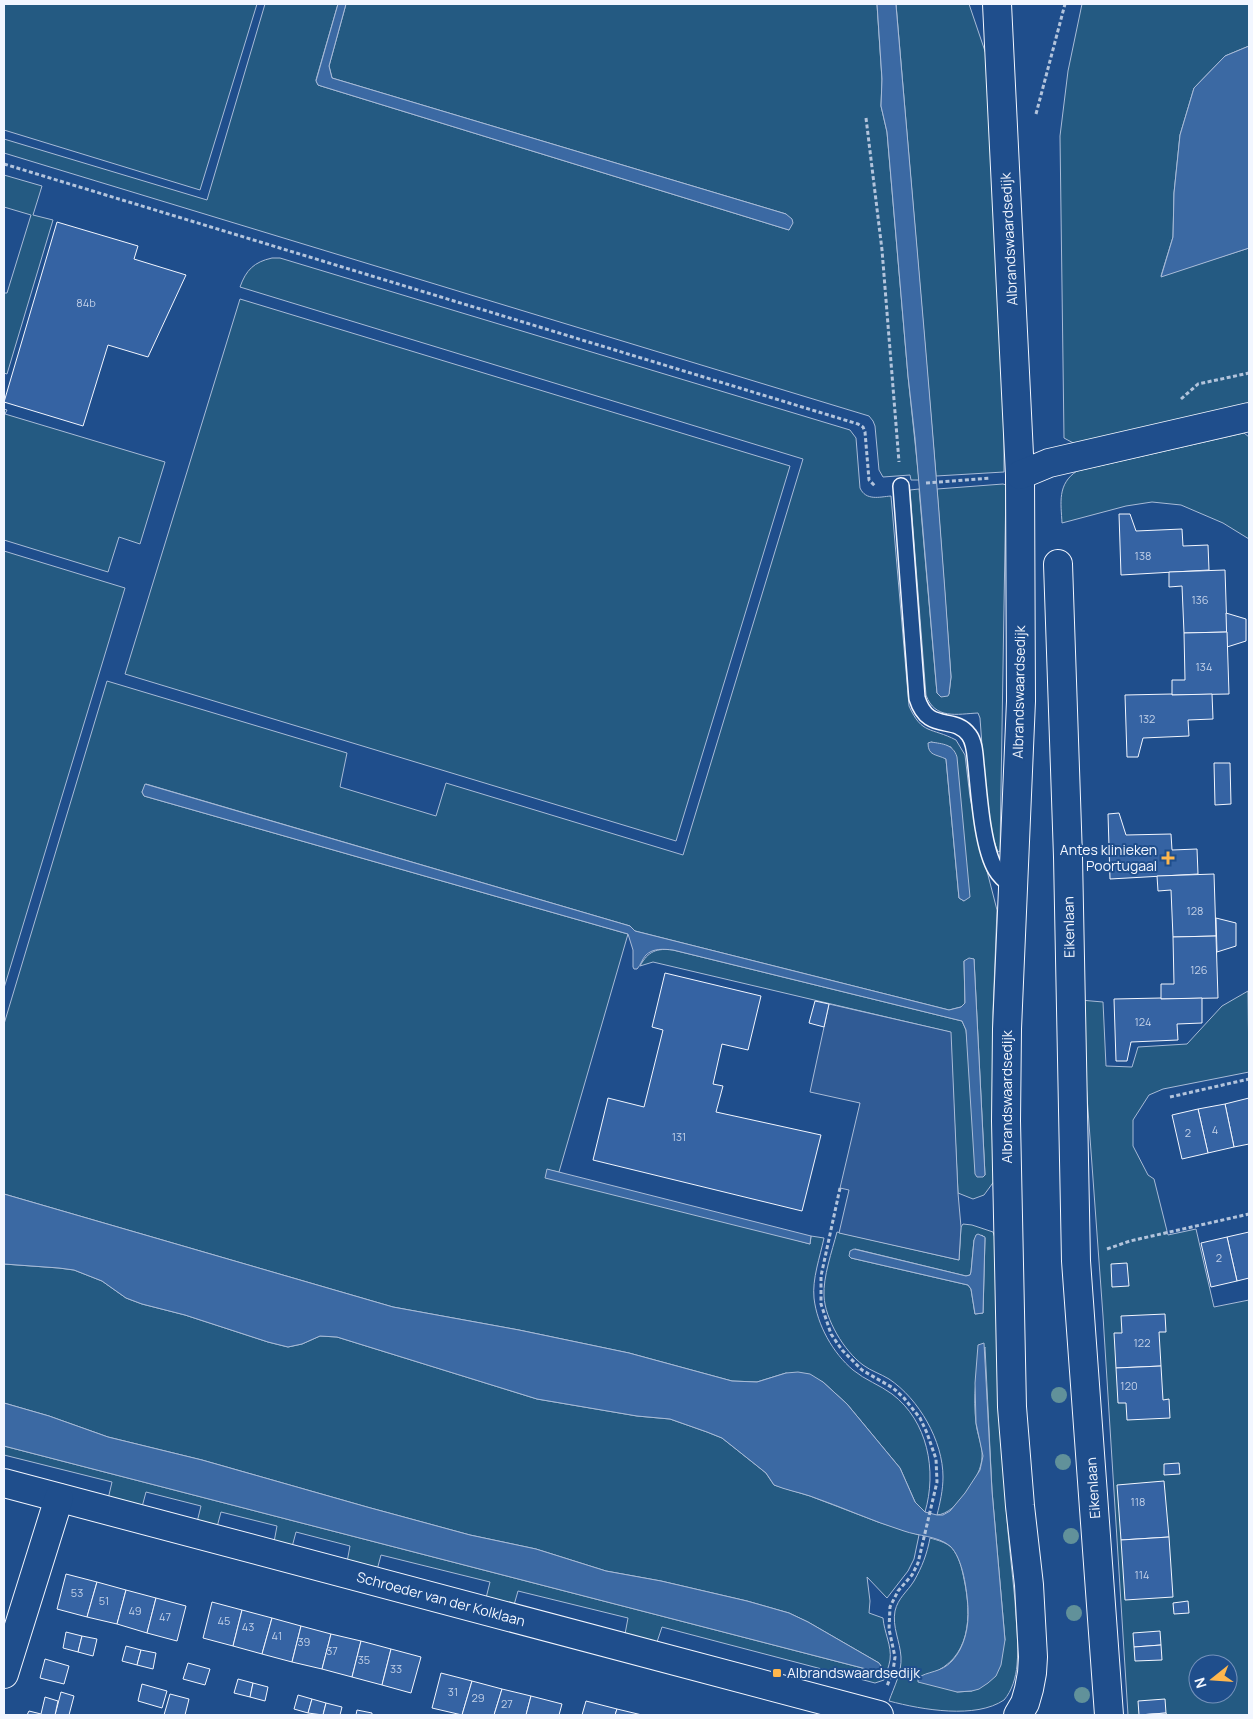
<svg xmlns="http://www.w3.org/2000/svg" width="1253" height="1719" font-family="Manrope,sans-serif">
	<rect width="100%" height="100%" fill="#1f4e8c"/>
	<g fill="#245a82" stroke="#a8bbd7" fill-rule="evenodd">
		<path d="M 4,4 L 257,4 L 200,190 L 4,130 Z"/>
		<path d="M 265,4 L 338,4 L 316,80 L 318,85 L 321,86 L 789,230 L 786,214 L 332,78 L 329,66 L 346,4 L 877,4 L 882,80 L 881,106 L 887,132 L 908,376 L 919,480 L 911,480 L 910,475 L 883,477 L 879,470 L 875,426 L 873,421 L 869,416 L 4,153 L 4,139 L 207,200 Z"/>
		<path d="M 896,4 L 969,4 L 989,63 L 1004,401 L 1004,472 L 936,476 Z"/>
		<path d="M 1082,4 L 1249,4 L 1249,46 L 1225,56 L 1194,88 L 1180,135 L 1174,193 L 1173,237 L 1161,276 L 1249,248 L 1249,404 L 1077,445 L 1064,438 L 1060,136 L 1068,71 Z"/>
		<path d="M 4,175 L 42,186 L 33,215 L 53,220 L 7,374 L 4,373 L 4,293 L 7,293 L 31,215 L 4,207 Z"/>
		<path d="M 272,258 L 280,258 L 850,430 L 856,438 L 860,488 C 866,501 879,497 891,496 L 909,706 C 922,735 931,727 956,740 L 965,755 L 970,797 L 979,840 L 997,910 L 993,1012 L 995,1180 L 984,1195 L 973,1199 L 958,1193 L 950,1032 L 653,962 L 640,966 C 648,951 657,948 673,950 L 962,1021 L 966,1030 L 983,1177 L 985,1175 L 974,959 L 964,961 L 965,1003 L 961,1007 L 949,1010 L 635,931 L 630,926 L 146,784 L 142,792 L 144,796 L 628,934 L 559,1172 L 548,1170 L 810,1244 L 811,1236 L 824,1238 C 820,1257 812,1279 814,1298 C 817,1325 833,1353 853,1370 C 865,1380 880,1385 892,1394 C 928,1421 937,1471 925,1512 L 915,1502 L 900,1468 L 847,1404 L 823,1382 L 786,1373 L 757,1382 L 732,1381 L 629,1353 L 519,1330 L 393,1307 L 4,1194 L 4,1024 L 107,681 L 347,753 L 340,787 L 436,816 L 446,783 L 683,855 L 803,459 L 240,287 C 246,270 254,262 272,258 ZM 931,742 L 951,747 L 964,901 L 959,898 L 946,759 Z"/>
		<path d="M 240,299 L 790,466 L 676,841 L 125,674 Z"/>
		<path d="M 4,409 L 7,410 L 5,414 L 165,462 L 140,544 L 119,537 L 108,572 L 4,540 Z"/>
		<path d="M 1244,433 L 1249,437 L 1249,539 L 1223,523 L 1181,505 L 1152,502 L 1126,506 L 1062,523 C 1061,503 1057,484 1077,471 Z"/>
		<path d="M 1003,484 L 1006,485 L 1000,851 L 998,852 L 992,836 L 987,814 L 980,718 L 978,713 C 957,714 935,720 926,695 L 910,490 L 919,489 L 937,693 L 949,694 L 951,677 L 937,489 Z"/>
		<path d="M 4,551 L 125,588 L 4,988 Z"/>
		<path d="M 1248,991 L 1249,1072 L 1163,1089 L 1149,1095 L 1133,1120 L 1133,1146 L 1148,1175 L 1154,1179 L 1168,1235 L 1196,1229 L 1214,1307 L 1249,1300 L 1249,1715 L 1128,1715 L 1103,1316 L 1080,1000 L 1103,1002 L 1106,1066 L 1132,1067 L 1138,1047 L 1187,1044 L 1222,1006 ZM 1198,1664 L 1228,1664 L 1228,1694 L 1198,1694 Z"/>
		<path d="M 963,1224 L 972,1225 L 993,1232 L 995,1238 C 997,1327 1000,1417 1006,1506 C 1008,1538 1012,1569 1015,1601 C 1016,1622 1019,1644 1017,1665 C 1016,1677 1012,1691 1004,1700 C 976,1719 923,1710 889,1701 C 894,1687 902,1672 901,1657 C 900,1641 892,1627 895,1611 C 898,1598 907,1592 914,1581 C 922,1567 927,1554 930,1538 C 937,1540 945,1542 951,1547 C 959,1555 962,1569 964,1579 C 972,1616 971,1659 930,1674 L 957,1692 L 972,1691 L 1005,1640 L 992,1491 L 985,1347 C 975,1372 973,1396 976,1423 C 977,1434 983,1446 982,1457 C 982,1476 956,1514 937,1515 C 940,1503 943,1490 943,1477 C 943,1441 919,1399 889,1379 C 881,1374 871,1371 863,1365 C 844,1351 825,1319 824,1296 C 823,1277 832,1251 837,1232 L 959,1260 L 961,1227 ZM 982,1235 L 985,1238 L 983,1313 L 975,1314 L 971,1289 L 968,1285 L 851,1258 L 855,1249 L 966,1276 L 970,1275 L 971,1272 L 974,1240 Z"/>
		<path d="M 4,1264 L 59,1268 L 74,1270 L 102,1281 L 126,1298 L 142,1304 L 185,1315 L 268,1342 L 288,1347 L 302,1344 L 320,1336 L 337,1337 L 537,1399 L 637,1416 L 670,1419 L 707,1432 L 722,1438 L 756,1465 L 766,1473 L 774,1485 L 810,1496 L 878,1522 L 919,1535 L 914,1559 L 908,1571 L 887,1598 L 867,1577 L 870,1601 L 869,1613 L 883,1618 C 884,1632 892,1646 890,1660 C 889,1666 886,1674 884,1680 L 875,1683 L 662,1627 L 657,1642 L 625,1634 L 628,1618 L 518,1591 L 514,1605 L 486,1598 L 490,1582 L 381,1555 L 377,1570 L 347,1562 L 350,1546 L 296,1532 L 292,1547 L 274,1542 L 277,1526 L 221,1512 L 217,1527 L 197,1522 L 201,1506 L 146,1492 L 142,1507 L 108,1499 L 112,1482 L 4,1455 L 4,1446 L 874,1671 L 879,1670 L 881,1666 L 879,1663 L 808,1622 L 789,1613 L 747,1601 L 661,1581 L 606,1571 L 536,1549 L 470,1535 L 367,1507 L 202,1460 L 108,1437 L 49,1416 L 4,1403 Z"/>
	</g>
	<path fill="#305b95" stroke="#a8bbd7" d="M 829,1004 L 951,1032 L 958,1193 L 961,1227 L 959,1260 L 839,1233 L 849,1190 L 840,1188 L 860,1103 L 810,1092 Z"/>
	<g fill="#3b69a3" stroke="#a8bbd7">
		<path d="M 338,4 L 346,4 L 329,66 L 332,78 L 786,214 L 792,219 L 793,223 L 789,230 L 321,86 L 318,85 L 316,81 Z"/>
		<path d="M 877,4 L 896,4 L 896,5 C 915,229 936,453 951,677 L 949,694 L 948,696 L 941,697 L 937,693 L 915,438 L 908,376 L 887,132 L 881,106 L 882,79 Z"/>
		<path d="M 1249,46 L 1249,248 L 1161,277 L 1173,237 L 1174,193 L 1180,135 L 1194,88 L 1225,56 Z"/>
		<path d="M 931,742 C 943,744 953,744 957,757 L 970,897 L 964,901 L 959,898 L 946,759 C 936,754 928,756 928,743 Z"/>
		<path d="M 145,784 L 630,926 L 635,931 L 949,1010 L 961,1007 L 965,1003 L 964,961 L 969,958 L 974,959 L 985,1175 L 983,1177 L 977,1177 L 975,1174 L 966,1030 L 962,1021 L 673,950 C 664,949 653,948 646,955 C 642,959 641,965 637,969 L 634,969 L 633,967 L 633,950 L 628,934 L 144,796 L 142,792 Z"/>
		<path d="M 547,1169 L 811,1236 L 810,1244 L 545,1178 Z"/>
		<path d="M 4,1194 L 393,1307 L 519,1330 L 629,1353 L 732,1381 L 757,1382 L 786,1373 L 798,1372 L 810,1374 L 823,1382 L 847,1404 L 900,1468 L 915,1502 L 925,1512 L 937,1515 L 943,1515 L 950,1511 L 965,1493 L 980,1470 L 983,1456 L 976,1423 L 975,1383 L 978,1345 L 984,1343 L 992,1491 L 1005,1640 L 1001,1665 L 996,1676 L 988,1683 L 979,1689 L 972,1691 L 957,1692 L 918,1682 L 918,1678 C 927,1671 941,1673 952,1661 C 965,1647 969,1626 968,1608 C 967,1591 963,1558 950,1546 C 938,1536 918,1536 904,1531 C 872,1521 842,1507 810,1496 C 798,1492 786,1490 774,1485 L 766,1473 L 756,1465 L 722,1438 L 707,1432 L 670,1419 L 637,1416 L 537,1399 L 337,1337 L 320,1336 L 302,1344 L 288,1347 L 268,1342 L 185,1315 L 142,1304 L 126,1298 L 102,1281 L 74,1270 L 59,1268 L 4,1264 Z"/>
		<path d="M 978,1234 L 985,1237 L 983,1313 L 975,1314 L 971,1289 L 968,1285 L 851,1258 L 849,1256 L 850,1251 L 854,1249 L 966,1276 L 970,1275 L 971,1272 L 974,1240 L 976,1235 Z"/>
		<path d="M 4,1403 L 49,1416 L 108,1437 L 202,1460 L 367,1507 L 470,1535 L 536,1549 L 606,1571 L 661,1581 L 747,1601 L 789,1613 L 808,1622 L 879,1663 L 881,1666 L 879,1670 L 874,1671 L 4,1446 Z"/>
	</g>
	<g fill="#3563a3" stroke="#f2f6ff">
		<path d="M 57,222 L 138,246 L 134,259 L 186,275 L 148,357 L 108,345 L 83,426 L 4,402 Z"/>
		<path d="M 1119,514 L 1130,514 L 1136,531 L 1182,529 L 1183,546 L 1208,545 L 1209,570 L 1121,575 Z"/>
		<path d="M 1225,570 L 1227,632 L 1184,633 L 1182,586 L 1169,587 L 1169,572 Z"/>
		<path d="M 1226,613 L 1246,619 L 1246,641 L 1227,647 Z"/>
		<path d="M 1227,632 L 1229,694 L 1172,695 L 1172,680 L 1185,680 L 1184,633 Z"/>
		<path d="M 1172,694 L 1172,695 L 1212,694 L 1213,719 L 1188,720 L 1189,736 L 1143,738 L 1138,757 L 1127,757 L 1125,695 Z"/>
		<path d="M 1214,763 L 1230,763 L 1231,804 L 1215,805 Z"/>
		<path d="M 1119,813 L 1126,835 L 1171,834 L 1172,850 L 1197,849 L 1198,874 L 1110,879 L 1108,814 Z"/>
		<path d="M 1214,874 L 1216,936 L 1173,937 L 1171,890 L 1158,891 L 1157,876 Z"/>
		<path d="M 1216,918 L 1236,923 L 1236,946 L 1217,952 Z"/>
		<path d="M 1216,936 L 1218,998 L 1161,999 L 1161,984 L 1174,984 L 1173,937 Z"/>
		<path d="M 665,973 L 761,996 L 748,1050 L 722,1044 L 713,1084 L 723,1086 L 716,1112 L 821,1135 L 802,1211 L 593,1160 L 608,1098 L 644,1107 L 663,1030 L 652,1027 Z"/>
		<path d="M 1161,998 L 1161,999 L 1202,998 L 1202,1023 L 1177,1024 L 1178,1040 L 1131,1042 L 1127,1061 L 1116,1061 L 1114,999 Z"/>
		<path d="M 815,1001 L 829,1004 L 824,1027 L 809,1023 Z"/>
		<path d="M 1249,1098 L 1249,1144 L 1234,1147 L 1225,1104 Z"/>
		<path d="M 1225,1104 L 1234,1147 L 1208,1153 L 1198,1109 Z"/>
		<path d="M 1198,1109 L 1208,1153 L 1182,1159 L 1172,1115 Z"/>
		<path d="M 1249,1232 L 1249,1278 L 1237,1281 L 1227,1237 Z"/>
		<path d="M 1227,1237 L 1237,1281 L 1211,1287 L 1201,1243 Z"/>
		<path d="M 1127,1263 L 1129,1286 L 1112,1287 L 1111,1264 Z"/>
		<path d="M 1165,1314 L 1166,1332 L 1159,1332 L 1161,1366 L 1116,1368 L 1114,1333 L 1122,1333 L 1121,1316 Z"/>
		<path d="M 1161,1366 L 1163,1400 L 1169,1399 L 1170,1418 L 1127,1420 L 1126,1403 L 1118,1403 L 1116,1368 Z"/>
		<path d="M 1179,1463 L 1180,1474 L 1164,1475 L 1164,1464 Z"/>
		<path d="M 1164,1481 L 1169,1537 L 1121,1540 L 1117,1485 Z"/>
		<path d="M 1169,1537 L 1173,1597 L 1125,1600 L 1121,1540 Z"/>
		<path d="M 66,1574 L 97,1582 L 87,1617 L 57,1609 Z"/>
		<path d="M 97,1582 L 126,1590 L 117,1624 L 87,1617 Z"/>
		<path d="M 126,1590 L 156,1598 L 147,1633 L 117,1624 Z"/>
		<path d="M 156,1598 L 186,1606 L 177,1641 L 147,1633 Z"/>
		<path d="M 1188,1601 L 1189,1613 L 1174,1614 L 1173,1603 Z"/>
		<path d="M 212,1602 L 242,1610 L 233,1646 L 203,1638 Z"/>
		<path d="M 242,1610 L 272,1618 L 262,1654 L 233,1646 Z"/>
		<path d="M 272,1618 L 301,1626 L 292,1662 L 262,1654 Z"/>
		<path d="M 301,1626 L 331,1634 L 322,1669 L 292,1662 Z"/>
		<path d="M 1160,1631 L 1161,1645 L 1134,1647 L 1133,1633 Z"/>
		<path d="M 66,1632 L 82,1636 L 78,1652 L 63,1648 Z"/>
		<path d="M 331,1634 L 361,1641 L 352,1677 L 322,1669 Z"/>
		<path d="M 82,1636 L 97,1639 L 93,1656 L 78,1652 Z"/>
		<path d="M 361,1641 L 391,1649 L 382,1685 L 352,1677 Z"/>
		<path d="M 1161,1645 L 1162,1660 L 1135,1661 L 1134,1647 Z"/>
		<path d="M 126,1646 L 141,1650 L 137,1665 L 122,1661 Z"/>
		<path d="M 391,1649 L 421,1657 L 411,1693 L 382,1685 Z"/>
		<path d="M 141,1650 L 156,1653 L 153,1669 L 137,1665 Z"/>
		<path d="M 45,1659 L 69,1666 L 64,1684 L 40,1678 Z"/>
		<path d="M 188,1663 L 210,1669 L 205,1685 L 183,1679 Z"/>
		<path d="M 441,1673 L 472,1681 L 462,1715 L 432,1708 Z"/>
		<path d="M 238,1679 L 253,1683 L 250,1697 L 234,1693 Z"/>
		<path d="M 472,1681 L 502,1689 L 494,1715 L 462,1715 Z"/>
		<path d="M 253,1683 L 268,1687 L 265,1701 L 250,1697 Z"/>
		<path d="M 142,1684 L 167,1691 L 162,1708 L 138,1701 Z"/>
		<path d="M 502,1689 L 531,1696 L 526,1715 L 494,1715 Z"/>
		<path d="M 61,1692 L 74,1696 L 69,1715 L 55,1715 Z"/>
		<path d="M 170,1694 L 189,1699 L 185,1715 L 164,1715 Z"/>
		<path d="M 298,1695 L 312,1699 L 308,1713 L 294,1709 Z"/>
		<path d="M 531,1696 L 562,1704 L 559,1715 L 526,1715 Z"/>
		<path d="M 45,1697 L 58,1701 L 55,1715 L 27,1715 L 29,1711 L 41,1714 Z"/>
		<path d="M 312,1699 L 326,1703 L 323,1715 L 308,1713 Z"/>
		<path d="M 1165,1699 L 1166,1713 L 1139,1715 L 1138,1701 Z"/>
		<path d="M 586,1701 L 617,1709 L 615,1715 L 582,1715 Z"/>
		<path d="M 326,1703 L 342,1707 L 340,1715 L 323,1715 Z"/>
		<path d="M 617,1709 L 642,1715 L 615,1715 Z"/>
		<path d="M 357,1710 L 372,1713 L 372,1715 L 356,1715 Z"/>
		<path d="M 1166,1713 L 1167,1715 L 1139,1715 Z"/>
	</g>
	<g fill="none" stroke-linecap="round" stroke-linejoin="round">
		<defs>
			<path id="lane" d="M 901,486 L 917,698 C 928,734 954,714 969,735 C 975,743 975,756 976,765 C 979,793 982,847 996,870 C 1000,877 1005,881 1012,886"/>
			<g id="street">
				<path d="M 997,4 L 1020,475 L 1021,701 L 1007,1029 L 1006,1121 L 1012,1407 L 1020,1506 L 1029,1585 L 1033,1657 L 1032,1673 L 1029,1689 L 1025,1703 L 1018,1715"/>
				<path d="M 1020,475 L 1049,463 L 1249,417"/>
				<path d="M 1058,564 L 1068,857 L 1076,1261 L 1109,1715"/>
				<path d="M 4,1483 L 879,1715"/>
				<path d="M 4,1674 L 59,1498"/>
			</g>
		</defs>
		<use href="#lane" stroke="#f2f6ff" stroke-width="18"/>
		<use href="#street" stroke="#f2f6ff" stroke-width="30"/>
		<g stroke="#b3c4dc" stroke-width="3" stroke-dasharray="4 2.5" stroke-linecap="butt">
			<path d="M 1036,114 L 1065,4"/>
			<path d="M 866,118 L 882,250 L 899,462"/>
			<path d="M 4,164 L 858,424 L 863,427 L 865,432 L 869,480 L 875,486"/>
			<path d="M 1181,399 L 1198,384 L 1249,373"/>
			<path d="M 926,483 L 990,478"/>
			<path d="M 1170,1097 L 1249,1079"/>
			<path d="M 840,1188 L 821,1276 L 821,1304 L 831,1334 L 842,1350 L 862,1370 L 893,1388 L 904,1398 L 920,1418 L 927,1433 L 936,1459 L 937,1482 L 918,1563 L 912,1575 L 898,1591 L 890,1607 L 889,1629 L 895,1657 L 893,1671 L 887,1686"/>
			<path d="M 1107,1249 L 1130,1241 L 1249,1214"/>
		</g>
		<use href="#lane" stroke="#1f4e8c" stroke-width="15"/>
		<use href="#street" stroke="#1f4e8c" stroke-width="28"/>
	</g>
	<g fill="#61919a">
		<circle cx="1059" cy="1395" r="8"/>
		<circle cx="1063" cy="1462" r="8"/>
		<circle cx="1071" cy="1536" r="8"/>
		<circle cx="1074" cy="1613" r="8"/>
		<circle cx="1082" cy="1695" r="8"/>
	</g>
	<g fill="#ffb74d" stroke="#1f4e8c" stroke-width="2">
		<path d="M1165.5 850.5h5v5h5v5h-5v5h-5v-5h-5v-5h5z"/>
		<rect x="772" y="1668" width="10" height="10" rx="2.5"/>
	</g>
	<g text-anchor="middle" stroke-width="4" stroke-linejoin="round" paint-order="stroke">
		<g font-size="11" fill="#c3d1e8">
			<text x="86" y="307">84b</text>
			<text x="1143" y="560">138</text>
			<text x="1200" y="604">136</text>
			<text x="1204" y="671">134</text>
			<text x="1147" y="723">132</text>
			<text x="1195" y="915">128</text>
			<text x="1199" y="974">126</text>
			<text x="1143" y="1026">124</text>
			<text x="1215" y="1134">4</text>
			<text x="1188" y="1137">2</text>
			<text x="679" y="1141">131</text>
			<text x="1219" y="1262">2</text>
			<text x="1142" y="1347">122</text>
			<text x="1129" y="1390">120</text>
			<text x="1138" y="1506">118</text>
			<text x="1142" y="1579">114</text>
			<text x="77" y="1597">53</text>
			<text x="104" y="1605">51</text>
			<text x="135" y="1615">49</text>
			<text x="165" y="1621">47</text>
			<text x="224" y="1625">45</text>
			<text x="248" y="1631">43</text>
			<text x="277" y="1640">41</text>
			<text x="304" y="1646">39</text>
			<text x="332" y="1655">37</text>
			<text x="364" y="1664">35</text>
			<text x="396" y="1673">33</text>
			<text x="453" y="1696">31</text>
			<text x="478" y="1702">29</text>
			<text x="507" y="1708">27</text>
		</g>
		<g font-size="14" fill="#f2f6ff" stroke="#1f4e8c">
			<text transform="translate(1009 239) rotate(-93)" y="5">Albrandswaardsedijk</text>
			<text transform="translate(1019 692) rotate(-89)" y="5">Albrandswaardsedijk</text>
			<text transform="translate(1069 927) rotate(-91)" y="5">Eikenlaan</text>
			<text transform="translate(1007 1097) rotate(-90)" y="5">Albrandswaardsedijk</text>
			<text transform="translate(1093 1488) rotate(-94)" y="5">Eikenlaan</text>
			<text transform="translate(441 1599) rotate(15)" y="5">Schroeder van der Kolklaan</text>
		</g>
		<g font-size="14" fill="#f2f6ff" stroke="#1f4e8c" text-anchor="end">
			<text x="1157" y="855">Antes klinieken<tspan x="1157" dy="16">Poortugaal</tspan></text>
			<text x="787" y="1678" text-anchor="start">Albrandswaardsedijk</text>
		</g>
	</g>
	<rect width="1253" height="1719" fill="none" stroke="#f2f6ff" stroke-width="10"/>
	<g transform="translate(1213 1679) rotate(253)"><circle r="24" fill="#1f4e8c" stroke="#7391ba"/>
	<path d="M0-4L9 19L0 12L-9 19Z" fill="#ffb74d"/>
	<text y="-8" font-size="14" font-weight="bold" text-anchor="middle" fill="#f2f6ff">N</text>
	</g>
</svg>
